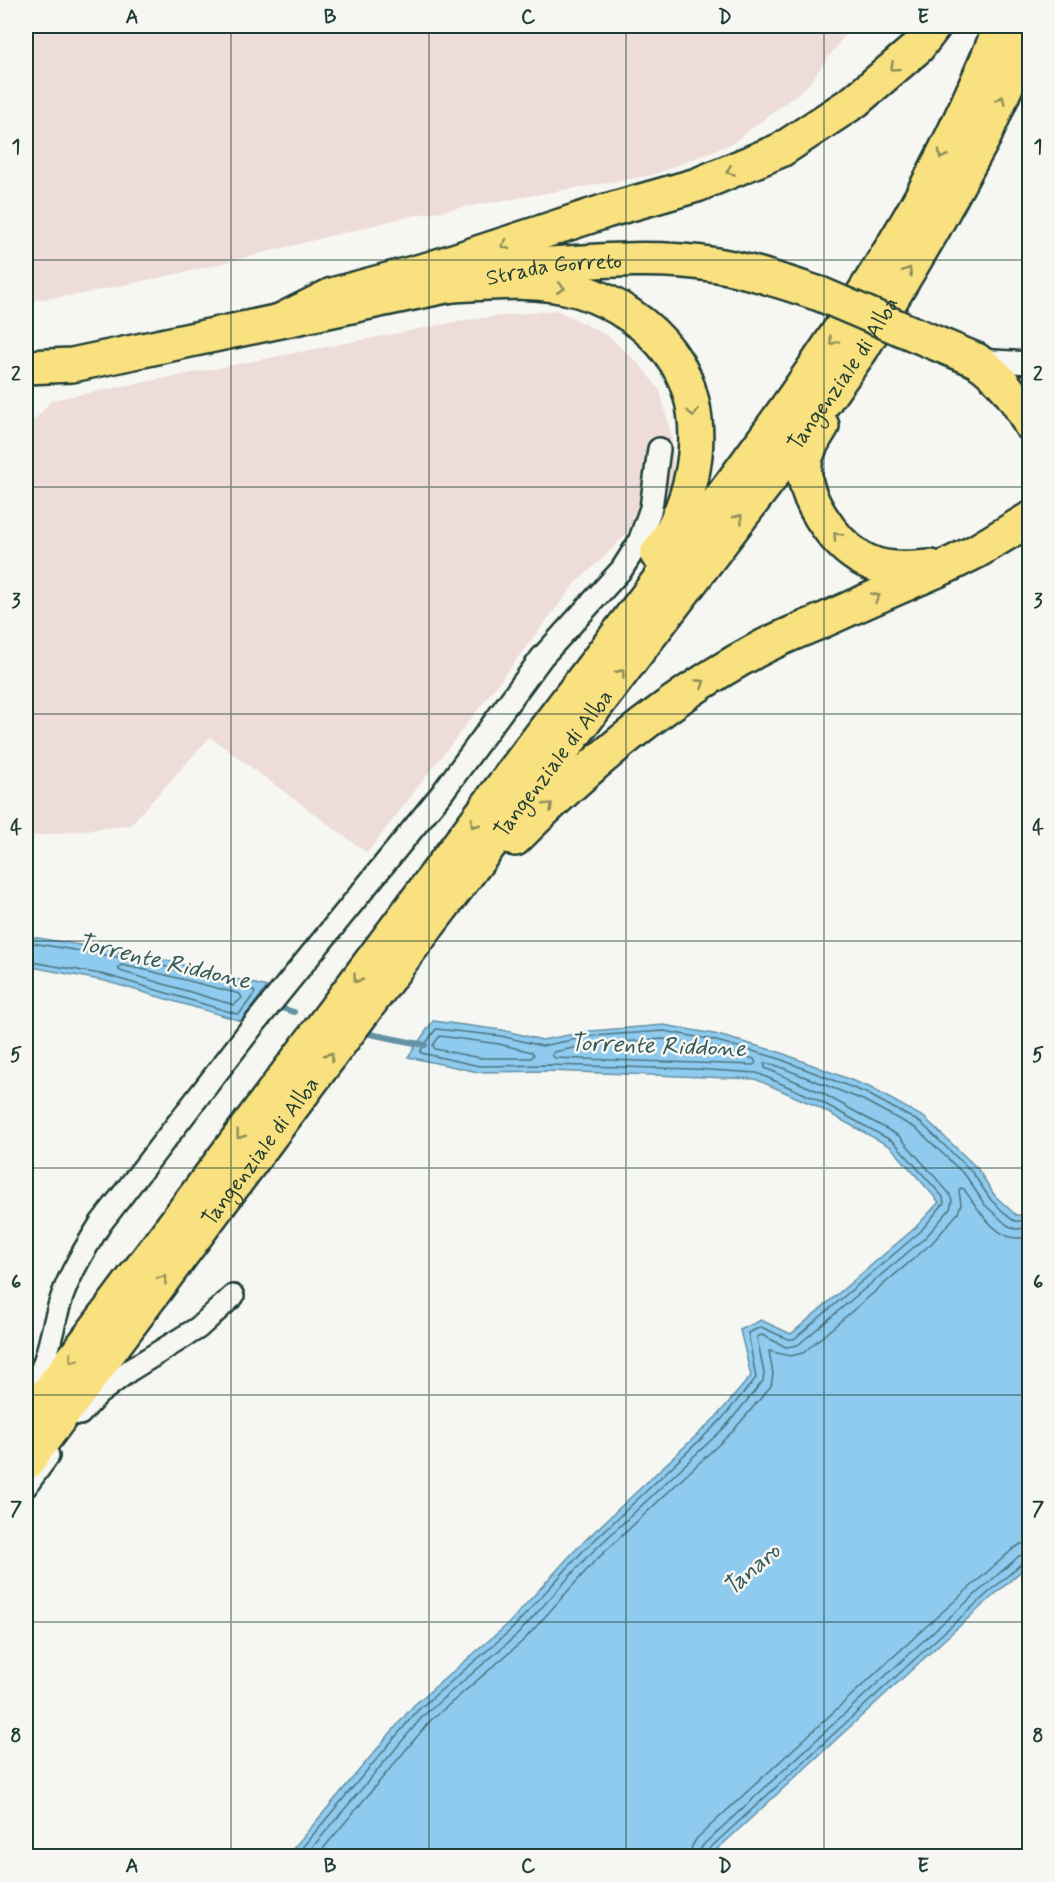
<svg xmlns="http://www.w3.org/2000/svg" width="1055" height="1882" font-family="Mynerve,sans-serif">
	<rect width="100%" height="100%" fill="#f6f6f2"/>
	<filter id="ink" filterUnits="userSpaceOnUse"><feTurbulence type="fractalNoise" baseFrequency=".0167" numOctaves="2"/><feDisplacementMap in="SourceGraphic" scale="12" xChannelSelector="R" yChannelSelector="G"/><feConvolveMatrix kernelMatrix="1 2 1 2 8 2 1 2 1" color-interpolation-filters="sRGB"/></filter>
	<g filter="url(#ink)">
		<g fill="#eedcd9">
			<path d="M 26,26 L 852,26 L 807,86 L 733,143 L 652,175 L 406,217 L 191,271 L 76,295 L 26,301 Z"/>
			<path d="M 557,310 L 610,337 L 641,366 L 660,391 L 672,438 L 674,484 L 611,550 L 574,585 L 367,853 L 210,737 L 130,825 L 26,837 L 26,430 L 52,400 L 465,320 Z"/>
		</g>
		<g fill="#8fcaef" stroke="#6292a4" stroke-width="1.5">
			<path d="M 26,936 L 153,957 L 267,987 L 241,1021 L 105,981 L 26,966 Z"/>
			<path d="M 433,1021 L 502,1030 L 542,1040 L 591,1031 L 664,1025 L 714,1034 L 779,1052 L 869,1087 L 925,1118 L 977,1168 L 995,1196 L 1016,1215 L 1029,1215 L 1029,1564 L 945,1639 L 710,1856 L 287,1856 L 414,1705 L 508,1624 L 577,1548 L 716,1417 L 751,1376 L 740,1330 L 761,1320 L 791,1334 L 916,1227 L 939,1202 L 891,1147 L 814,1105 L 755,1079 L 549,1071 L 478,1072 L 408,1057 Z"/>
		</g>
		<g fill="none" stroke-linecap="round" stroke-linejoin="round">
			<g stroke="#4c757f" stroke-width="1.5">
				<path d="M 26,942 L 152,963 L 253,990 L 255,993 L 240,1013 L 237,1014 L 106,975 L 26,961"/>
				<path d="M 121,965 L 150,971 L 240,994 L 242,998 L 234,1005 L 120,971 L 118,968 Z"/>
				<path d="M 440,1036 L 499,1044 L 532,1052 L 534,1055 L 531,1058 L 480,1058 L 435,1049 L 433,1045 Z"/>
				<path d="M 663,1039 L 711,1047 L 754,1059 L 756,1063 L 753,1065 L 555,1058 L 552,1055 L 554,1052 L 593,1044 Z"/>
				<path d="M 295,1856 L 418,1710 L 512,1629 L 582,1552 L 720,1421 L 756,1378 L 748,1333 L 761,1327 L 788,1339 L 794,1339 L 920,1232 L 944,1203 L 943,1197 L 894,1142 L 816,1099 L 757,1073 L 695,1069 L 549,1065 L 479,1066 L 421,1053 L 421,1050 L 436,1029 L 501,1036 L 542,1046 L 592,1036 L 664,1031 L 713,1040 L 777,1058 L 866,1093 L 921,1123 L 972,1172 L 991,1200 L 1011,1219 L 1015,1221 L 1030,1221"/>
				<path d="M 305,1856 L 424,1715 L 518,1634 L 587,1557 L 726,1426 L 763,1381 L 764,1373 L 757,1337 L 762,1335 L 786,1347 L 798,1345 L 926,1237 L 950,1209 L 952,1200 L 949,1193 L 899,1136 L 820,1092 L 765,1068 L 764,1063 L 775,1065 L 863,1100 L 917,1129 L 966,1176 L 985,1205 L 1007,1225 L 1015,1229 L 1030,1228"/>
				<path d="M 317,1856 L 430,1721 L 524,1640 L 593,1563 L 733,1431 L 771,1386 L 773,1374 L 769,1351 L 790,1356 L 803,1353 L 932,1243 L 958,1213 L 961,1204 L 959,1191 L 960,1188 L 964,1189 C 974,1204 992,1232 1010,1237 C 1016,1239 1023,1238 1030,1237"/>
				<path d="M 690,1856 L 692,1846 L 697,1838 L 930,1623 L 1013,1549 L 1021,1544 L 1030,1544"/>
				<path d="M 699,1856 L 700,1850 L 704,1844 L 936,1629 L 1019,1556 L 1030,1553"/>
				<path d="M 707,1856 L 709,1849 L 941,1635 L 1023,1562 L 1030,1560"/>
			</g>
			<g stroke="#6292a4" stroke-width="6">
				<path d="M 275,1006 L 294,1012"/>
				<path d="M 370,1034 L 425,1045"/>
			</g>
			<defs>
				<g id="street">
					<path d="M 977,360 L 1030,363"/>
					<path d="M 26,1398 C 50,1365 49,1334 62,1297 C 71,1271 86,1247 101,1223 L 252,1027 L 442,793 L 542,657 L 622,569 L 639,542 L 651,508 L 659,449"/>
					<path d="M 80,1414 L 97,1395 L 130,1370 L 198,1328 L 233,1296"/>
					<path d="M 26,1486 L 48,1456"/>
				</g>
				<g id="primary">
					<path d="M 902,329 L 976,360"/>
					<path id="s1" d="M 26,367 L 72,365 L 550,264 C 605,260 662,256 717,265 C 752,271 786,283 820,294"/>
				</g>
				<g id="highway">
					<path d="M 440,286 C 486,283 537,277 581,291 C 614,302 649,324 670,353 C 713,411 698,499 657,554"/>
					<path d="M 282,320 L 332,295 L 432,268 L 606,211 L 697,185 L 781,150 L 855,101 L 918,47 L 934,26"/>
					<path d="M 976,360 C 1000,376 1017,398 1030,424"/>
					<path d="M 822,426 C 814,439 807,449 805,464 C 801,496 833,541 859,557 C 880,571 907,569 931,567"/>
					<path d="M 515,839 C 587,766 668,697 759,649 C 779,638 801,630 822,621 C 864,602 905,584 947,566 L 977,551 L 1030,519"/>
					<path d="M 26,1422 C 200,1189 375,955 551,722 C 675,558 805,397 909,219 C 945,157 974,92 1001,26"/>
					<path id="s2" d="M 26,1463 L 407,953 L 768,481 L 861,350 L 931,233 L 985,135 L 1030,31"/>
				</g>
			</defs>
			<use href="#street" stroke="#1f3d34" stroke-width="26"/>
			<use href="#primary" stroke="#1f3d34" stroke-width="38"/>
			<use href="#highway" stroke="#1f3d34" stroke-width="38"/>
			<use href="#street" stroke="#f6f6f2" stroke-width="21"/>
			<use href="#primary" stroke="#fae180" stroke-width="33"/>
			<use href="#highway" stroke="#fae180" stroke-width="33"/>
			<defs>
				<path id="primary-bridge" d="M 820,294 L 902,329"/>
			</defs>
			<use href="#primary-bridge" stroke="#1f3d34" stroke-width="38" stroke-linecap="butt"/>
			<use href="#primary-bridge" stroke="#fae180" stroke-width="33"/>
		</g>
		<defs><path id="oneway-chevron" d="M-2-3.5L2.5 0L-2 3.5" fill="none" stroke-width="1.6" stroke-linecap="round" stroke-linejoin="round" transform="scale(1.5)"/></defs>
		<g stroke="#8c8f5a">
			<use href="#oneway-chevron" transform="translate(894 67) rotate(139)"/>
			<use href="#oneway-chevron" transform="translate(1001 100) rotate(-66)"/>
			<use href="#oneway-chevron" transform="translate(942 155) rotate(118)"/>
			<use href="#oneway-chevron" transform="translate(730 171) rotate(157)"/>
			<use href="#oneway-chevron" transform="translate(505 245) rotate(162)"/>
			<use href="#oneway-chevron" transform="translate(908 271) rotate(-59)"/>
			<use href="#oneway-chevron" transform="translate(561 288) rotate(10)"/>
			<use href="#oneway-chevron" transform="translate(833 341) rotate(125)"/>
			<use href="#oneway-chevron" transform="translate(693 413) rotate(82)"/>
			<use href="#oneway-chevron" transform="translate(739 518) rotate(-53)"/>
			<use href="#oneway-chevron" transform="translate(837 536) rotate(-131)"/>
			<use href="#oneway-chevron" transform="translate(876 597) rotate(-24)"/>
			<use href="#oneway-chevron" transform="translate(621 673) rotate(-53)"/>
			<use href="#oneway-chevron" transform="translate(701 683) rotate(-33)"/>
			<use href="#oneway-chevron" transform="translate(549 806) rotate(-44)"/>
			<use href="#oneway-chevron" transform="translate(474 824) rotate(127)"/>
			<use href="#oneway-chevron" transform="translate(357 979) rotate(127)"/>
			<use href="#oneway-chevron" transform="translate(330 1056) rotate(-53)"/>
			<use href="#oneway-chevron" transform="translate(240 1135) rotate(127)"/>
			<use href="#oneway-chevron" transform="translate(163 1279) rotate(-53)"/>
			<use href="#oneway-chevron" transform="translate(73 1359) rotate(127)"/>
		</g>
	</g>
	<path fill="none" stroke="#1f3d34" stroke-width="1.5" stroke-opacity="0.55" d="M 231,26 L 231,1856M 429,26 L 429,1856M 626,26 L 626,1856M 824,26 L 824,1856M 26,260 L 1030,260M 26,487 L 1030,487M 26,714 L 1030,714M 26,941 L 1030,941M 26,1168 L 1030,1168M 26,1395 L 1030,1395M 26,1622 L 1030,1622"/>
	<g text-anchor="middle" stroke-width="5" stroke-linejoin="round" paint-order="stroke">
		<g font-size="22" fill="#1f3d34" stroke="#f6f6f2">
			<text dy="8" stroke="none"><textPath href="#s1" startOffset="538">Strada Gorreto</textPath></text>
			<text dy="8" stroke="none"><textPath href="#s2" startOffset="1362">Tangenziale di Alba</textPath></text>
			<text dy="8" stroke="none"><textPath href="#s2" startOffset="876">Tangenziale di Alba</textPath></text>
			<text dy="8" stroke="none"><textPath href="#s2" startOffset="390">Tangenziale di Alba</textPath></text>
		</g>
		<g font-size="24" font-style="italic" fill="#355959" stroke="#f6f6f2">
			<text transform="translate(164 961) rotate(13)" y="8">Torrente Riddone</text>
			<text transform="translate(658 1045) rotate(2)" y="8">Torrente Riddone</text>
			<text transform="translate(751 1569) rotate(-41)" y="8">Tanaro</text>
		</g>
	</g>
	<rect width="1055" height="1882" fill="none" stroke="#f6f6f2" stroke-width="66"/>
	<rect x="33" y="33" width="989" height="1816" fill="none" stroke="#1f3d34" stroke-width="2"/>
	<g font-size="20" text-anchor="middle" font-weight="bold" fill="#1f3d34">
		<text x="132" y="23">A</text>
		<text x="330" y="23">B</text>
		<text x="528" y="23">C</text>
		<text x="725" y="23">D</text>
		<text x="923" y="23">E</text>
		<text x="16" y="153">1</text>
		<text x="1038" y="153">1</text>
		<text x="16" y="380">2</text>
		<text x="1038" y="380">2</text>
		<text x="16" y="607">3</text>
		<text x="1038" y="607">3</text>
		<text x="16" y="834">4</text>
		<text x="1038" y="834">4</text>
		<text x="16" y="1061">5</text>
		<text x="1038" y="1061">5</text>
		<text x="16" y="1288">6</text>
		<text x="1038" y="1288">6</text>
		<text x="16" y="1515">7</text>
		<text x="1038" y="1515">7</text>
		<text x="16" y="1742">8</text>
		<text x="1038" y="1742">8</text>
		<text x="132" y="1872">A</text>
		<text x="330" y="1872">B</text>
		<text x="528" y="1872">C</text>
		<text x="725" y="1872">D</text>
		<text x="923" y="1872">E</text>
	</g>
</svg>
